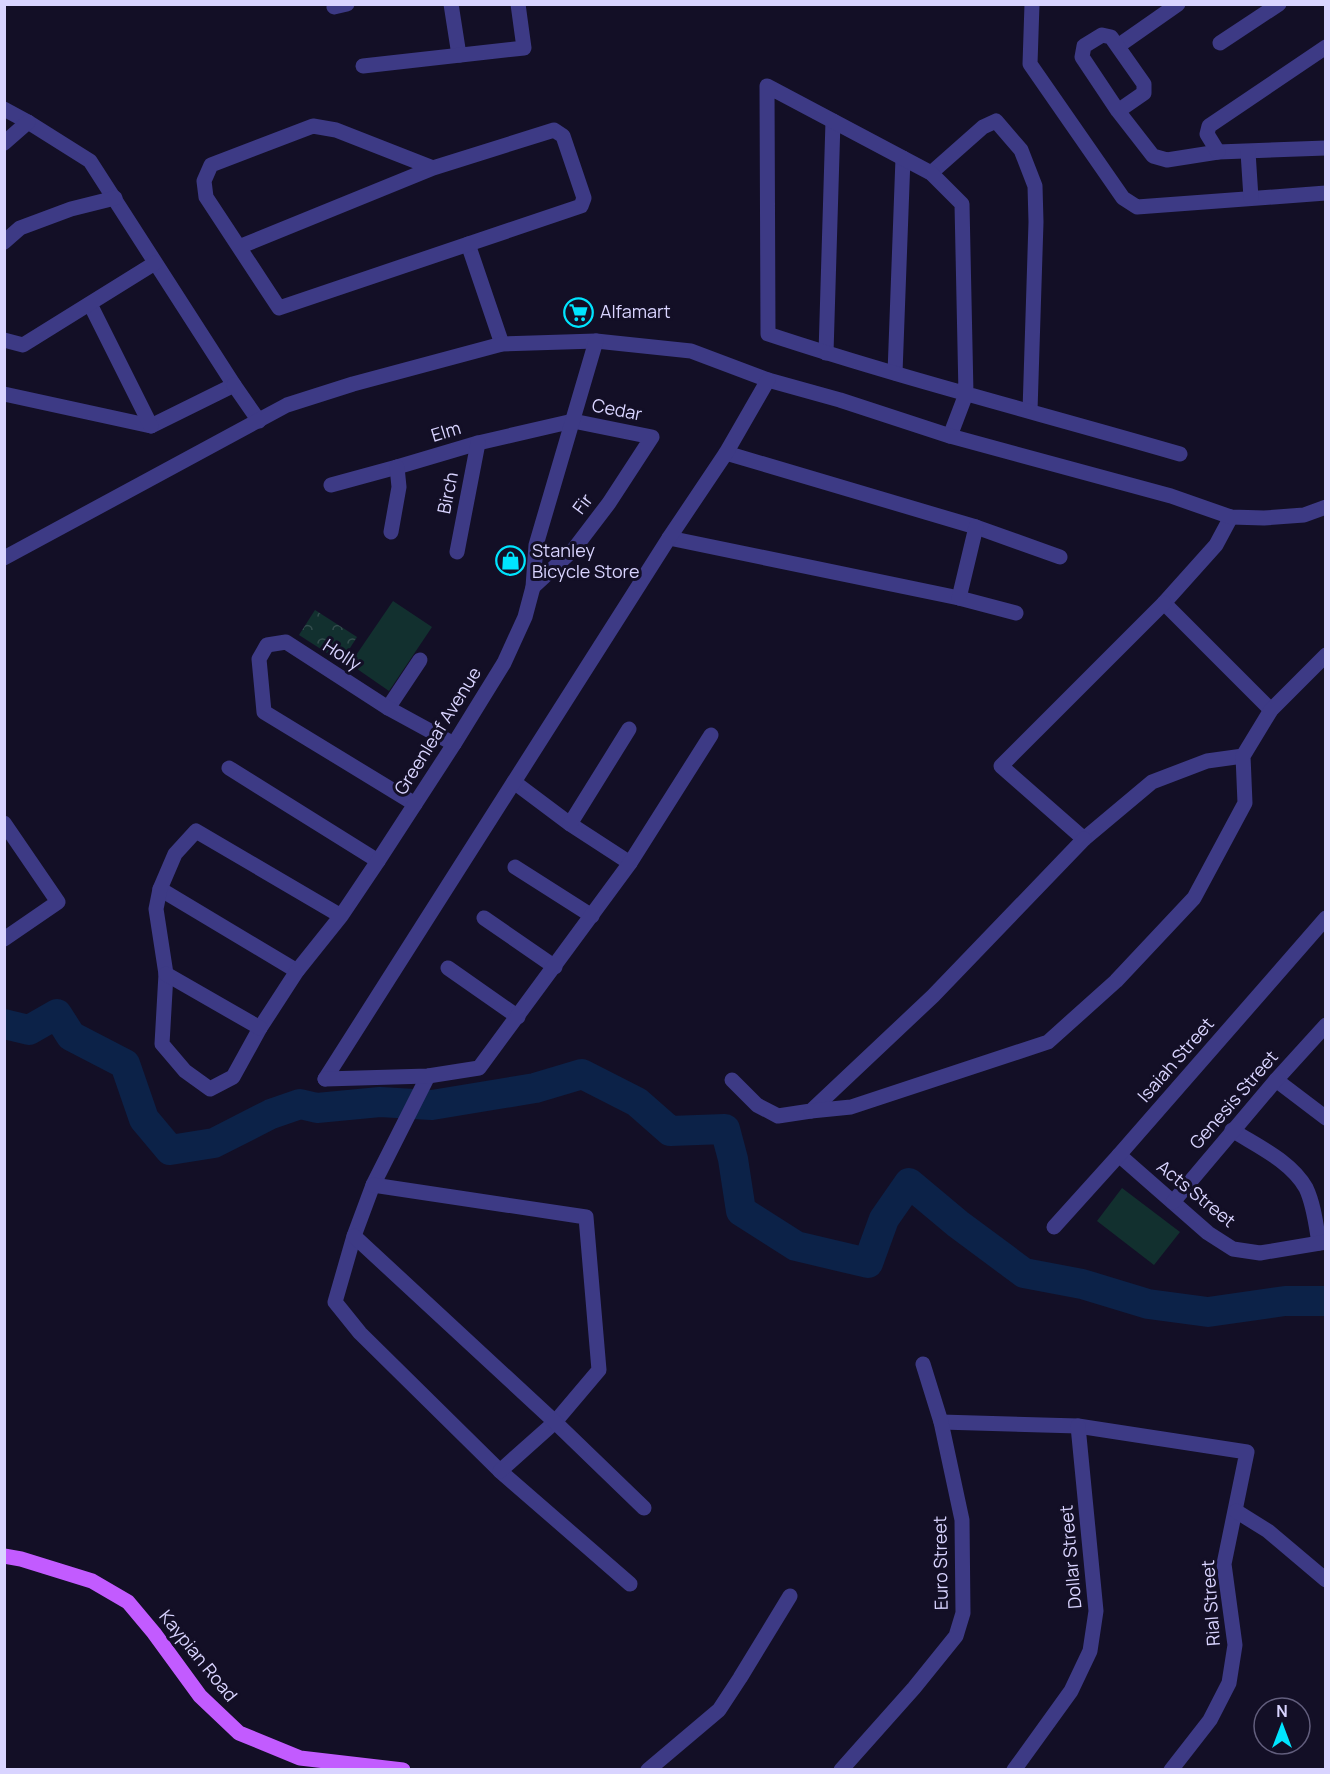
<svg xmlns="http://www.w3.org/2000/svg" width="1330" height="1774" font-family="Manrope,sans-serif">
	<defs>
		<pattern id="park-crowns" width="20" height="18" patternUnits="userSpaceOnUse" patternTransform="scale(1.5)"><rect width="20" height="18" fill="#12302f"/><path d="M2 6a3 3 0 1 1 6 0M12 15a3 3 0 1 1 6 0" fill="none" stroke="#344d4e"/></pattern>
		<pattern id="building-cross-hatch" width="8" height="8" patternUnits="userSpaceOnUse" patternTransform="scale(1.5)"><rect width="8" height="8" fill="#241b47"/><path d="M0 0l8 8M0 8l8-8" fill="none" stroke="#433b63"/></pattern>
	</defs>
	<rect width="100%" height="100%" fill="#130f26"/>
	<path fill="url(#park-crowns)" d="M 315,610 L 357,637 L 341,662 L 299,635 Z"/>
	<g fill="#12302f">
		<path d="M 393,601 L 432,627 L 389,691 L 350,664 Z"/>
		<path d="M 1122,1188 L 1180,1232 L 1154,1265 L 1097,1221 Z"/>
	</g>
	<g fill="none" stroke-linecap="round" stroke-linejoin="round">
		<path stroke="#0c2248" stroke-width="30" d="M 4,1024 L 29,1030 L 57,1014 L 71,1036 L 125,1064 L 144,1119 L 170,1150 L 214,1143 L 271,1114 L 300,1104 L 317,1108 L 380,1102 L 432,1105 L 535,1088 L 582,1074 L 637,1102 L 670,1131 L 725,1129 L 733,1159 L 741,1211 L 796,1246 L 868,1263 L 884,1219 L 909,1183 L 958,1224 L 1024,1273 L 1082,1284 L 1148,1304 L 1208,1312 L 1285,1301 L 1326,1301"/>
	</g>
	<path fill="url(#building-cross-hatch)" stroke="#3b2d73" stroke-width="1.5" d="M 503,550 L 521,554 L 518,571 L 500,568 Z"/>
	<g fill="none" stroke-linecap="round" stroke-linejoin="round">
		<g stroke="#3d3a85" stroke-width="15">
			<path d="M 451,4 L 459,55"/>
			<path d="M 1032,4 L 1030,64 L 1123,198 L 1137,207 L 1326,193"/>
			<path d="M 334,7 L 347,4"/>
			<path d="M 1220,43 L 1279,4"/>
			<path d="M 1118,46 L 1178,4"/>
			<path d="M 363,66 L 524,48 L 518,4"/>
			<path d="M 4,109 L 28,122 L 90,161 L 234,385 L 151,426 L 4,394"/>
			<path d="M 1118,111 L 1144,93 L 1144,84 L 1111,37 L 1102,35 L 1084,46 L 1082,57 L 1118,111 L 1153,156 L 1167,160 L 1218,152 L 1326,148"/>
			<path d="M 4,143 L 28,122"/>
			<path d="M 1218,152 L 1207,134 L 1209,126 L 1326,47"/>
			<path d="M 1248,152 L 1251,198"/>
			<path d="M 931,173 L 983,127 L 996,121 L 1021,150 L 1035,186 L 1036,222 L 1030,411"/>
			<path d="M 4,242 L 20,228 L 71,209 L 115,198"/>
			<path d="M 468,244 L 502,344"/>
			<path d="M 239,247 L 433,168 L 554,130 L 563,136 L 584,198 L 581,206 L 279,308 L 206,197 L 204,181 L 211,165 L 313,126 L 336,130 L 433,168"/>
			<path d="M 90,304 L 151,426"/>
			<path d="M 4,340 L 23,345 L 155,263"/>
			<path d="M 826,353 L 833,121"/>
			<path d="M 895,373 L 903,158"/>
			<path d="M 234,385 L 259,421"/>
			<path d="M 950,436 L 966,394 L 962,204 L 931,173 L 767,86 L 768,334 C 904,379 1043,414 1180,454"/>
			<path d="M 726,453 L 976,527 L 1060,557"/>
			<path d="M 331,485 L 397,467 L 478,443 L 573,421 L 652,437 L 609,503 L 574,549 L 533,587"/>
			<path d="M 1231,517 L 1216,545 L 1164,603 L 1271,710"/>
			<path d="M 391,532 L 399,487 L 397,467"/>
			<path d="M 669,538 L 959,598 L 1016,613"/>
			<path d="M 457,552 L 478,443"/>
			<path d="M 4,558 L 287,405 L 353,384 L 502,344 L 596,341 L 691,351 L 768,380 L 840,400 L 950,436 L 1171,496 L 1231,517 L 1264,518 L 1304,515 L 1326,507"/>
			<path d="M 959,598 L 976,527"/>
			<path d="M 1164,603 L 1001,766 L 1084,839 L 1152,782 L 1207,761 L 1243,756"/>
			<path d="M 388,708 L 420,660"/>
			<path d="M 229,768 L 378,861"/>
			<path d="M 514,782 L 570,824 L 630,863"/>
			<path d="M 415,804 L 264,712 L 259,659 L 267,645 L 286,642 L 388,708 L 454,744"/>
			<path d="M 4,823 L 58,902 L 4,939"/>
			<path d="M 570,824 L 629,729"/>
			<path d="M 515,867 L 592,916"/>
			<path d="M 160,889 L 297,971"/>
			<path d="M 341,916 L 196,831 L 175,854 L 160,889 L 156,909 L 166,974 L 162,1044 L 185,1071 L 210,1089 L 233,1077 L 260,1028 L 297,971 L 341,916 L 378,861 L 454,744 L 504,663 L 525,617 L 533,587 L 536,545 L 596,341"/>
			<path d="M 484,918 L 555,967"/>
			<path d="M 448,968 L 518,1017"/>
			<path d="M 166,974 L 260,1028"/>
			<path d="M 428,1076 L 373,1185 L 354,1236 L 335,1302 L 360,1333 L 500,1471 L 630,1584"/>
			<path d="M 325,1079 L 669,538 L 726,453 L 768,380"/>
			<path d="M 325,1079 L 428,1076 L 479,1068 L 630,863 L 711,735"/>
			<path d="M 732,1080 L 757,1105 L 778,1116 L 811,1111 L 933,996 L 1084,839"/>
			<path d="M 1276,1080 L 1326,1118"/>
			<path d="M 811,1111 L 851,1107 L 1048,1042 L 1116,981 L 1194,898 L 1245,803 L 1243,756 L 1271,710 L 1326,655"/>
			<path d="M 1232,1130 C 1257,1146 1291,1161 1306,1188 C 1314,1205 1316,1225 1319,1243"/>
			<path d="M 1119,1155 L 1208,1233 L 1233,1249 L 1260,1253 L 1326,1242"/>
			<path d="M 373,1185 L 586,1217 L 599,1370 L 555,1422 L 500,1471"/>
			<path d="M 1173,1202 L 1276,1080 L 1326,1025"/>
			<path d="M 1054,1227 L 1119,1155 L 1326,918"/>
			<path d="M 354,1236 L 555,1422 L 644,1508"/>
			<path d="M 941,1422 L 1078,1426 L 1247,1452 L 1224,1564 L 1235,1645 L 1229,1683 L 1210,1720 L 1171,1770"/>
			<path d="M 1236,1511 L 1268,1531 L 1326,1580"/>
			<path d="M 648,1770 L 719,1710 L 740,1678 L 790,1596"/>
			<path d="M 841,1770 L 914,1688 L 956,1636 L 963,1613 L 962,1520 L 941,1422 L 923,1364"/>
			<path d="M 1014,1770 L 1071,1691 L 1090,1651 L 1096,1611 L 1078,1426"/>
		</g>
		<path stroke="#c25bff" stroke-width="15" d="M 4,1556 L 21,1559 L 92,1581 L 128,1602 L 154,1633 L 200,1696 L 239,1733 L 300,1758 L 403,1770"/>
	</g>
	<defs>
		<symbol id="supermarket-ring" viewBox="-11 -11 22 22"><circle r="9.5" fill="#130f26" stroke="#00e5ff" stroke-width="1.5"/><path d="M-6-5.5h2.5l.6 2H6L4.5 2H-2.5L-4.4-4H-6ZM-1.5 3.2a1.3 1.3 0 1 0 .1 0ZM3 3.2a1.3 1.3 0 1 0 .1 0Z" fill="#00e5ff"/></symbol>
		<symbol id="shop-ring" viewBox="-11 -11 22 22"><circle r="9.5" fill="#130f26" stroke="#00e5ff" stroke-width="1.5"/><path d="M-5-2.5h2.3a2.7 3.5 0 0 1 5.4 0H5L5.5 6h-11ZM-1.5-2.5h3a1.5 2.3 0 0 0-3 0Z" fill="#00e5ff"/></symbol>
	</defs>
	<g fill-rule="evenodd">
		<use href="#supermarket-ring" x="562" y="296" width="33" height="33"/>
		<use href="#shop-ring" x="494" y="544" width="33" height="33"/>
	</g>
	<g text-anchor="middle" stroke-width="6" stroke-linejoin="round" paint-order="stroke">
		<g font-size="18" fill="#d9d4ff" stroke="#130f26" text-anchor="start">
			<text x="600" y="318">Alfamart</text>
			<text x="532" y="557">Stanley<tspan x="532" dy="21">Bicycle Store</tspan></text>
		</g>
		<g font-size="18" fill="#d9d4ff" stroke="#130f26">
			<text transform="translate(617 410) rotate(11)" y="6">Cedar</text>
			<text transform="translate(446 432) rotate(-17)" y="6">Elm</text>
			<text transform="translate(448 493) rotate(-79)" y="6">Birch</text>
			<text transform="translate(583 504) rotate(-53)" y="6">Fir</text>
			<text transform="translate(342 655) rotate(33)" y="6">Holly</text>
			<text transform="translate(438 731) rotate(-58)" y="6">Greenleaf Avenue</text>
			<text transform="translate(1176 1060) rotate(-49)" y="6">Isaiah Street</text>
			<text transform="translate(1234 1100) rotate(-49)" y="6">Genesis Street</text>
			<text transform="translate(1196 1194) rotate(39)" y="6">Acts Street</text>
			<text transform="translate(1071 1557) rotate(-95)" y="6">Dollar Street</text>
			<text transform="translate(941 1563) rotate(-91)" y="6">Euro Street</text>
			<text transform="translate(1211 1603) rotate(-94)" y="6">Rial Street</text>
			<text transform="translate(198 1656) rotate(51)" y="6">Kaypian Road</text>
		</g>
	</g>
	<rect width="1330" height="1774" fill="none" stroke="#d9d4ff" stroke-width="12"/>
	<g transform="translate(1282 1726)"><circle r="28" fill="#130f26" stroke="#625e7d" stroke-width="1.5"/>
	<path d="M0-4.5L10 22L0 15L-10 22Z" fill="#00e5ff"/>
	<text y="-9" font-size="16" font-weight="bold" text-anchor="middle" fill="#d9d4ff">N</text>
	</g>
</svg>
